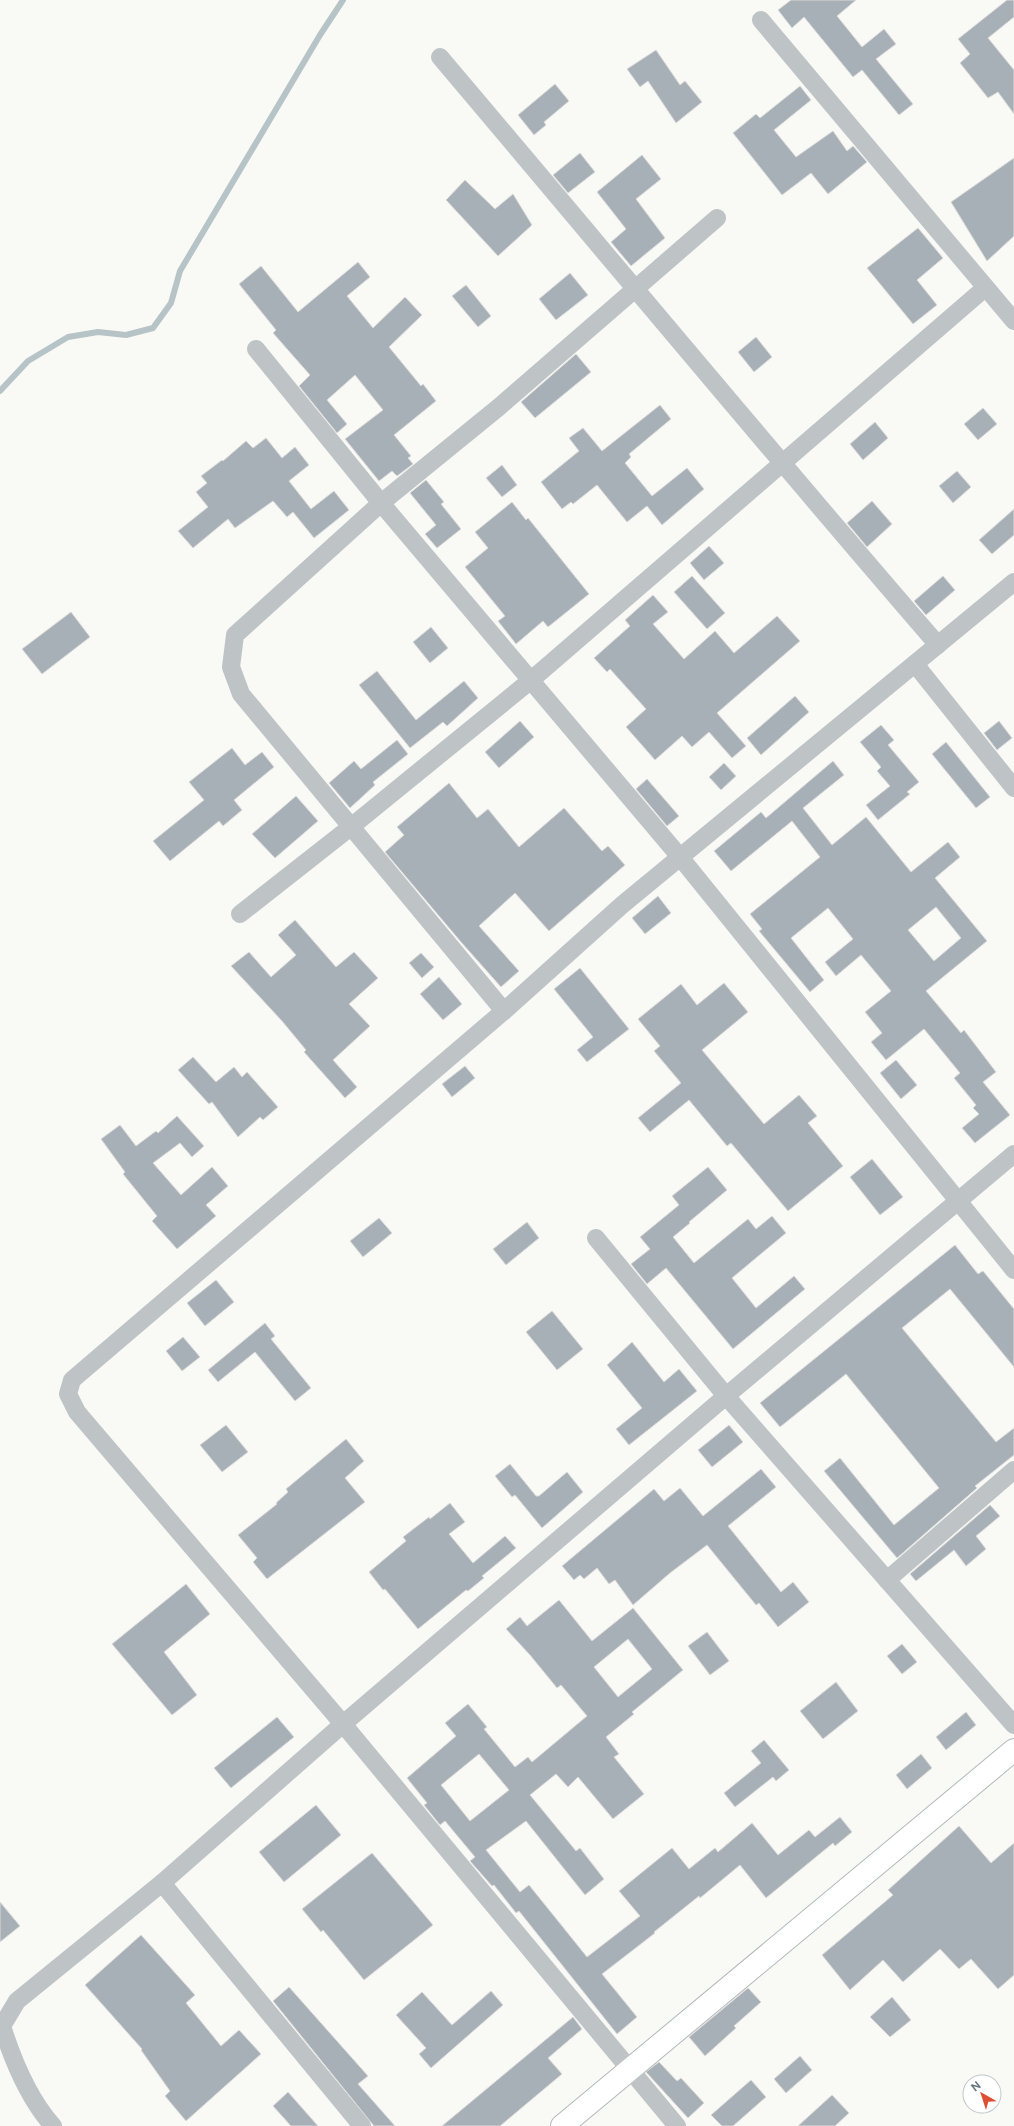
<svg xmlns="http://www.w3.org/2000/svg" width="1014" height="2126" font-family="'Public Sans',sans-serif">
	<rect width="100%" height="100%" fill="#f9f9f6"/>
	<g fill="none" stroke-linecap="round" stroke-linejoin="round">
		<path stroke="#b7c4c7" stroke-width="6" d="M 0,391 L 28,361 L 68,337 L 98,332 L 126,335 L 153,328 L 171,303 L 180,271 L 320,35 L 343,0"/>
	</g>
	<g fill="#a7b0b6" stroke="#dbdad9" fill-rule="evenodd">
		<path d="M 791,0 L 856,0 L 837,16 L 862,47 L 884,29 L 896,44 L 876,59 L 913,104 L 899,115 L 862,70 L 853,77 L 804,17 L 792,28 L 778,10 Z"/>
		<path d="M 1007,0 L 1014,0 L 1014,17 L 988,38 L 1014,70 L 1014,114 L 998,92 L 988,98 L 960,63 L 970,54 L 958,39 Z"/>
		<path d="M 656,50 L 680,85 L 685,81 L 702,102 L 676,123 L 648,81 L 640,87 L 627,69 Z"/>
		<path d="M 555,84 L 569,101 L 544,122 L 546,125 L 534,135 L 518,115 Z"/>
		<path d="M 800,86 L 811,100 L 774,130 L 796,157 L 833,131 L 847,151 L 853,146 L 867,162 L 828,194 L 811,173 L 782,195 L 733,133 L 756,114 L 760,118 Z"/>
		<path d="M 580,153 L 595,172 L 568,193 L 553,175 Z"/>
		<path d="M 642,155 L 661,179 L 636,199 L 665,238 L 631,266 L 611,242 L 626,229 L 597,192 Z"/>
		<path d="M 1014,158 L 1014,236 L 987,261 L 951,202 Z"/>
		<path d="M 465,180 L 495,209 L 513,194 L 532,225 L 498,256 L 446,200 Z"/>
		<path d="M 918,228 L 943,258 L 917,280 L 937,305 L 913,324 L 867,268 Z"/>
		<path d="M 358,262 L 370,277 L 347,296 L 373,328 L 405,297 L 422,315 L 389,347 L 421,386 L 423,384 L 436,401 L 394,435 L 411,456 L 408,458 L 413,464 L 397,476 L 392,471 L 379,481 L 345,439 L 383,410 L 355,375 L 327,400 L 347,424 L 337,433 L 299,386 L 310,375 L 273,333 L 276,330 L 239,284 L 261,266 L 298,312 Z"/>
		<path d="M 570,273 L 588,295 L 556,320 L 539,299 Z"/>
		<path d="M 466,285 L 491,316 L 478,327 L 452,296 Z"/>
		<path d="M 756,337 L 772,357 L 754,372 L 738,352 Z"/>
		<path d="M 576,354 L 591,372 L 535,418 L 521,402 Z"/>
		<path d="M 660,405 L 671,419 L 629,454 L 631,457 L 625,463 L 652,496 L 687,468 L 704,489 L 662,525 L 647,506 L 627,522 L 597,485 L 573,504 L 571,502 L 562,509 L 541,482 L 579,451 L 569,438 L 583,428 L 602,451 Z"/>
		<path d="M 983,408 L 997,424 L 978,440 L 964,424 Z"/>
		<path d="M 875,422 L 888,438 L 863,460 L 850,444 Z"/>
		<path d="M 266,438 L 282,458 L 295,447 L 309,465 L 289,481 L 311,509 L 334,491 L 349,510 L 314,538 L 293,512 L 287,517 L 273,501 L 235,528 L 228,519 L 193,548 L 178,531 L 208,507 L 196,492 L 207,483 L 201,476 L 222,460 L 223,461 L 246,441 L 253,448 Z"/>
		<path d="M 502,465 L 517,485 L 502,497 L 486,478 Z"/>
		<path d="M 957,471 L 971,487 L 953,503 L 939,486 Z"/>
		<path d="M 426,480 L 444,502 L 441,504 L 461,529 L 437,548 L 425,534 L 436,525 L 410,493 Z"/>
		<path d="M 872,501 L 892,524 L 867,547 L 847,523 Z"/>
		<path d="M 512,502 L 526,520 L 528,518 L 589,594 L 548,627 L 543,621 L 516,644 L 498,621 L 505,616 L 465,567 L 488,548 L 475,532 Z"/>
		<path d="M 1014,509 L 1014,535 L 992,554 L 979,540 Z"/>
		<path d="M 709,546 L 724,563 L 704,580 L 690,563 Z"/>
		<path d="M 692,576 L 725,613 L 707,629 L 674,592 Z"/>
		<path d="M 943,576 L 955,590 L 926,615 L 914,601 Z"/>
		<path d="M 653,595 L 668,612 L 653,624 L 684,659 L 715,631 L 734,653 L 777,616 L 800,641 L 717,713 L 746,746 L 732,758 L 709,732 L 692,747 L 682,736 L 655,760 L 626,727 L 646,709 L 610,669 L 607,672 L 594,658 L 630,626 L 625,620 Z"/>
		<path d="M 71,612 L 90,637 L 42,674 L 22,649 Z"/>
		<path d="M 431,627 L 448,648 L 430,663 L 413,642 Z"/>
		<path d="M 377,671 L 416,720 L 464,681 L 478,698 L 447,726 L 443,722 L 410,748 L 359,685 Z"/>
		<path d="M 795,696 L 809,712 L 761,755 L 747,738 Z"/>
		<path d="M 520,721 L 534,737 L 499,768 L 485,752 Z"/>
		<path d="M 999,721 L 1012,738 L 997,750 L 984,733 Z"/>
		<path d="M 881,725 L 894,740 L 888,745 L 919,782 L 907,792 L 910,794 L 878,820 L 866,805 L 890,786 L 877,771 L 881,767 L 860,742 Z"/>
		<path d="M 397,740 L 408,754 L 373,782 L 375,785 L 350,808 L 329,783 L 354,761 L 361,769 Z"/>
		<path d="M 946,742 L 990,797 L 976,808 L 932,754 Z"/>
		<path d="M 232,748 L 245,765 L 262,752 L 274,767 L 234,800 L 242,810 L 223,826 L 219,821 L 170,861 L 153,841 L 204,800 L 189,782 Z"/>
		<path d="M 833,761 L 844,775 L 803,808 L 832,845 L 866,817 L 911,872 L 948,842 L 960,857 L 935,878 L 987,941 L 926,991 L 961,1033 L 964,1030 L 996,1072 L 983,1082 L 1010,1115 L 975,1143 L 962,1128 L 979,1114 L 973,1108 L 976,1105 L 954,1078 L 960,1073 L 924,1029 L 886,1060 L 871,1042 L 882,1033 L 865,1012 L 891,991 L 861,955 L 836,976 L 825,962 L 853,939 L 828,908 L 791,938 L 824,980 L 810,992 L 759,931 L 762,929 L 750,914 L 820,857 L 792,821 L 731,871 L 714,851 L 761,812 L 766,818 ZM 936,907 L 961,938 L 934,961 L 908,930 Z"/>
		<path d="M 724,763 L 736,776 L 721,790 L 709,777 Z"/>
		<path d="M 647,779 L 679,816 L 667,826 L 636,789 Z"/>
		<path d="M 449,783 L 477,818 L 488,809 L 519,847 L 564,808 L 602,851 L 608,846 L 625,865 L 549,931 L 515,893 L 479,926 L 519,971 L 501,987 L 461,942 L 385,852 L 404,835 L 397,827 Z"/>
		<path d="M 296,796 L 318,821 L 275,858 L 252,834 Z"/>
		<path d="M 658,896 L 671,913 L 645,934 L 632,918 Z"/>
		<path d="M 295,920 L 336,967 L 354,952 L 378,978 L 349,1004 L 370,1026 L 333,1060 L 357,1087 L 345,1098 L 304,1052 L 306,1050 L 282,1021 L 231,966 L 249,952 L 271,977 L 296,955 L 278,935 Z"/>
		<path d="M 421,953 L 434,967 L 422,978 L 409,963 Z"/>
		<path d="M 580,968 L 629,1029 L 587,1062 L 577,1050 L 593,1037 L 554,989 Z"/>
		<path d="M 439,977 L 462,1004 L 443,1020 L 420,994 Z"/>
		<path d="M 724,983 L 748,1012 L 702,1050 L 764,1124 L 799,1095 L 817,1116 L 808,1123 L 843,1166 L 788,1211 L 731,1143 L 727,1146 L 689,1100 L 650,1132 L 638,1118 L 681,1083 L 654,1051 L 660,1046 L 638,1019 L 681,984 L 697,1005 Z"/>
		<path d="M 193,1057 L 216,1082 L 234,1067 L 242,1077 L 247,1072 L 278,1107 L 263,1120 L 260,1117 L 238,1137 L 212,1102 L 209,1104 L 178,1070 Z"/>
		<path d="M 896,1060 L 917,1085 L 901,1099 L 880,1073 Z"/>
		<path d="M 465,1066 L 475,1078 L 452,1097 L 442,1084 Z"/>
		<path d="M 177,1116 L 204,1146 L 192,1157 L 180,1143 L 153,1163 L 181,1195 L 212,1167 L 228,1186 L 206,1205 L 216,1216 L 177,1249 L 152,1221 L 157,1216 L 123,1174 L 125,1172 L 101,1139 L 120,1125 L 136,1146 L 156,1131 L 158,1133 Z"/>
		<path d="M 872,1159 L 903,1197 L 880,1215 L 850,1177 Z"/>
		<path d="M 708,1167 L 727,1190 L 689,1222 L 690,1223 L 673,1237 L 694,1263 L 748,1219 L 756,1229 L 772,1216 L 786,1233 L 732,1278 L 756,1308 L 794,1276 L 805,1289 L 733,1349 L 666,1268 L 647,1284 L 631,1264 L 650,1249 L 640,1237 L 679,1205 L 672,1196 Z"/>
		<path d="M 379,1218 L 392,1233 L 363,1257 L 350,1241 Z"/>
		<path d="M 527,1222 L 539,1238 L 506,1265 L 493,1249 Z"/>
		<path d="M 955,1245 L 978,1274 L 983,1271 L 1014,1309 L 1014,1367 L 950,1289 L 902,1328 L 996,1442 L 1014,1428 L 1014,1455 L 975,1486 L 977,1488 L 897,1558 L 824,1471 L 840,1458 L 894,1525 L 939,1488 L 846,1374 L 780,1427 L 760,1403 Z"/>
		<path d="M 216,1280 L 234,1302 L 205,1326 L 187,1303 Z"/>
		<path d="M 552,1311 L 583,1349 L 557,1370 L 526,1332 Z"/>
		<path d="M 265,1323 L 275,1336 L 271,1339 L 311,1388 L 295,1401 L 255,1352 L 218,1382 L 208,1370 Z"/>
		<path d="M 183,1337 L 200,1357 L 182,1371 L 166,1351 Z"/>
		<path d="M 632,1342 L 664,1382 L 679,1369 L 697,1391 L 629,1445 L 616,1429 L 642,1408 L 607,1365 Z"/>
		<path d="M 226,1425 L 248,1452 L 222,1472 L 200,1445 Z"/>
		<path d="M 729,1425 L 743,1442 L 712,1467 L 698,1450 Z"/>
		<path d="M 346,1439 L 364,1461 L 345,1478 L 365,1502 L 267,1579 L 253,1562 L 257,1558 L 238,1535 L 277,1504 L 276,1503 L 288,1492 L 286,1489 Z"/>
		<path d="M 510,1464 L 536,1496 L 539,1496 L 567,1472 L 583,1492 L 542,1528 L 515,1495 L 512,1497 L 495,1476 Z"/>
		<path d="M 761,1469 L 776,1487 L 728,1526 L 781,1592 L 793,1582 L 809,1602 L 778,1627 L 759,1603 L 756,1605 L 707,1545 L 670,1573 L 633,1605 L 615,1580 L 609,1584 L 597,1568 L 584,1579 L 580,1575 L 574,1580 L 562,1566 L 654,1489 L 664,1501 L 680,1488 L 703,1516 Z"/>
		<path d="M 450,1503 L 465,1522 L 449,1534 L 473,1563 L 505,1536 L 516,1548 L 482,1576 L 484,1578 L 468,1591 L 466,1590 L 418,1629 L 385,1589 L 383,1590 L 369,1572 L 406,1541 L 403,1537 L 429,1517 L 430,1519 Z"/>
		<path d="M 990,1505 L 1000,1516 L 976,1536 L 986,1549 L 966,1566 L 954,1550 L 916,1581 L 910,1574 Z"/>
		<path d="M 186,1584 L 210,1614 L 164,1652 L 197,1695 L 172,1715 L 112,1644 Z"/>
		<path d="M 559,1600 L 592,1641 L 633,1608 L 683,1670 L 632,1712 L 634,1714 L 606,1737 L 619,1754 L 614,1757 L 644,1794 L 613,1819 L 578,1777 L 568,1787 L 556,1774 L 530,1795 L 576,1851 L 580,1848 L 604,1879 L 585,1895 L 526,1821 L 486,1850 L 520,1892 L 529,1885 L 587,1957 L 640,1916 L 619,1891 L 672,1848 L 689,1869 L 715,1848 L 718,1852 L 752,1823 L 778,1855 L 809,1830 L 815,1837 L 840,1817 L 852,1832 L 835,1846 L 833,1843 L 766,1898 L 740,1865 L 700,1898 L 699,1896 L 654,1932 L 655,1933 L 602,1974 L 637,2017 L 617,2034 L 519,1911 L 516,1913 L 494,1885 L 492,1886 L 470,1861 L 475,1857 L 445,1821 L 440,1825 L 424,1805 L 427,1803 L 407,1778 L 456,1736 L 445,1723 L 468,1704 L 487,1727 L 484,1729 L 515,1767 L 528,1757 L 532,1762 L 587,1716 L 561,1685 L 557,1688 L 530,1655 L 506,1629 L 520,1617 L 527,1626 ZM 628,1639 L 652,1669 L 618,1697 L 594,1667 ZM 479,1754 L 509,1790 L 470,1821 L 441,1785 Z"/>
		<path d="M 707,1632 L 729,1661 L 710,1675 L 688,1646 Z"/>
		<path d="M 902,1644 L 917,1662 L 902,1674 L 887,1656 Z"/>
		<path d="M 836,1682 L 858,1711 L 823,1739 L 800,1711 Z"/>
		<path d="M 966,1712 L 976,1725 L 946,1750 L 936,1737 Z"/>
		<path d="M 277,1717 L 294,1737 L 231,1788 L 214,1768 Z"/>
		<path d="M 764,1740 L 789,1770 L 776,1781 L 773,1777 L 735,1807 L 724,1793 L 761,1763 L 751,1751 Z"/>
		<path d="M 921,1754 L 932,1768 L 907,1789 L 896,1775 Z"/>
		<path d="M 316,1805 L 341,1835 L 284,1882 L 259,1852 Z"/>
		<path d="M 959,1826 L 991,1863 L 1014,1843 L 1014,1975 L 998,1989 L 971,1959 L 959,1969 L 940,1949 L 903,1982 L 883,1960 L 850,1990 L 822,1955 L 893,1895 L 888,1890 Z"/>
		<path d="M 372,1853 L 433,1925 L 364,1980 L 323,1930 L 321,1932 L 302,1909 Z"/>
		<path d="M 0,1902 L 20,1926 L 0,1942 Z"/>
		<path d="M 141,1935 L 195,1995 L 186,2003 L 221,2046 L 239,2030 L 261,2054 L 186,2121 L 165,2096 L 170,2091 L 141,2050 L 142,2049 L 85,1985 Z"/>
		<path d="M 289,1987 L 368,2076 L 358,2084 L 395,2126 L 374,2126 L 273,2001 Z"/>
		<path d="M 748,1988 L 761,2002 L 734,2026 L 736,2028 L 705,2056 L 689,2037 Z"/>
		<path d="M 491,1991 L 503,2005 L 431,2068 L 419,2054 L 426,2048 L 396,2015 L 422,1992 L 452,2025 Z"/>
		<path d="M 892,1997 L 911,2020 L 890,2037 L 870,2017 Z"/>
		<path d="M 573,2017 L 582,2029 L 548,2058 L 562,2074 L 500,2126 L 442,2126 Z"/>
		<path d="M 800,2056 L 812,2070 L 786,2093 L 774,2079 Z"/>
		<path d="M 659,2062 L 677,2081 L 681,2078 L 704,2103 L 688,2118 L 646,2072 Z"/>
		<path d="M 751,2080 L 766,2097 L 733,2126 L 722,2126 L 711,2115 Z"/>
		<path d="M 288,2092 L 318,2126 L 291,2126 L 273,2106 Z"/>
		<path d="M 832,2095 L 849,2113 L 835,2126 L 798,2126 Z"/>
	</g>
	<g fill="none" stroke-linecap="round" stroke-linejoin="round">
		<defs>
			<path id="secondary" d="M 562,2126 L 1014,1750"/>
		</defs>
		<use href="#secondary" stroke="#b3b9bd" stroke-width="24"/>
		<g stroke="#bec3c6" stroke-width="18">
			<path d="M 761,20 L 1014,321"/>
			<path d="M 440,57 C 606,253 770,451 938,645"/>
			<path d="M 256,349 L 381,503 L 680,857 L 1014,1270"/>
			<path d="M 915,664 L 1014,788"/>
			<path d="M 240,914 L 352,826 L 530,681 L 985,288"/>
			<path d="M 504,1011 L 241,694 L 231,667 L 235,635 L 381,503 L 499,407 L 717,218"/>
			<path d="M 596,1238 L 726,1396 L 1014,1725"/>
			<path d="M 887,1580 L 1014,1470"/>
			<path d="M 162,1883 L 362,2126"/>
			<path d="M 53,2126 C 28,2098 13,2061 2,2026 L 17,2001 L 162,1883 L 343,1724 L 726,1396 L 1014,1154"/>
			<path d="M 677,2126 L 343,1724 L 77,1412 L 68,1394 L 72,1380 L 504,1011 L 622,905 L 1014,582"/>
		</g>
		<use href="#secondary" stroke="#fff" stroke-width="22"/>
	</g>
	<g transform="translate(982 2094) rotate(321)"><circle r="19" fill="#ffffff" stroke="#c1c8cc"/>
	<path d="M0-3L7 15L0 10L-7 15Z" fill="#dd4f32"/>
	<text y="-6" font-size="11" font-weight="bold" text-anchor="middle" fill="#657680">N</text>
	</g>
</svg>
